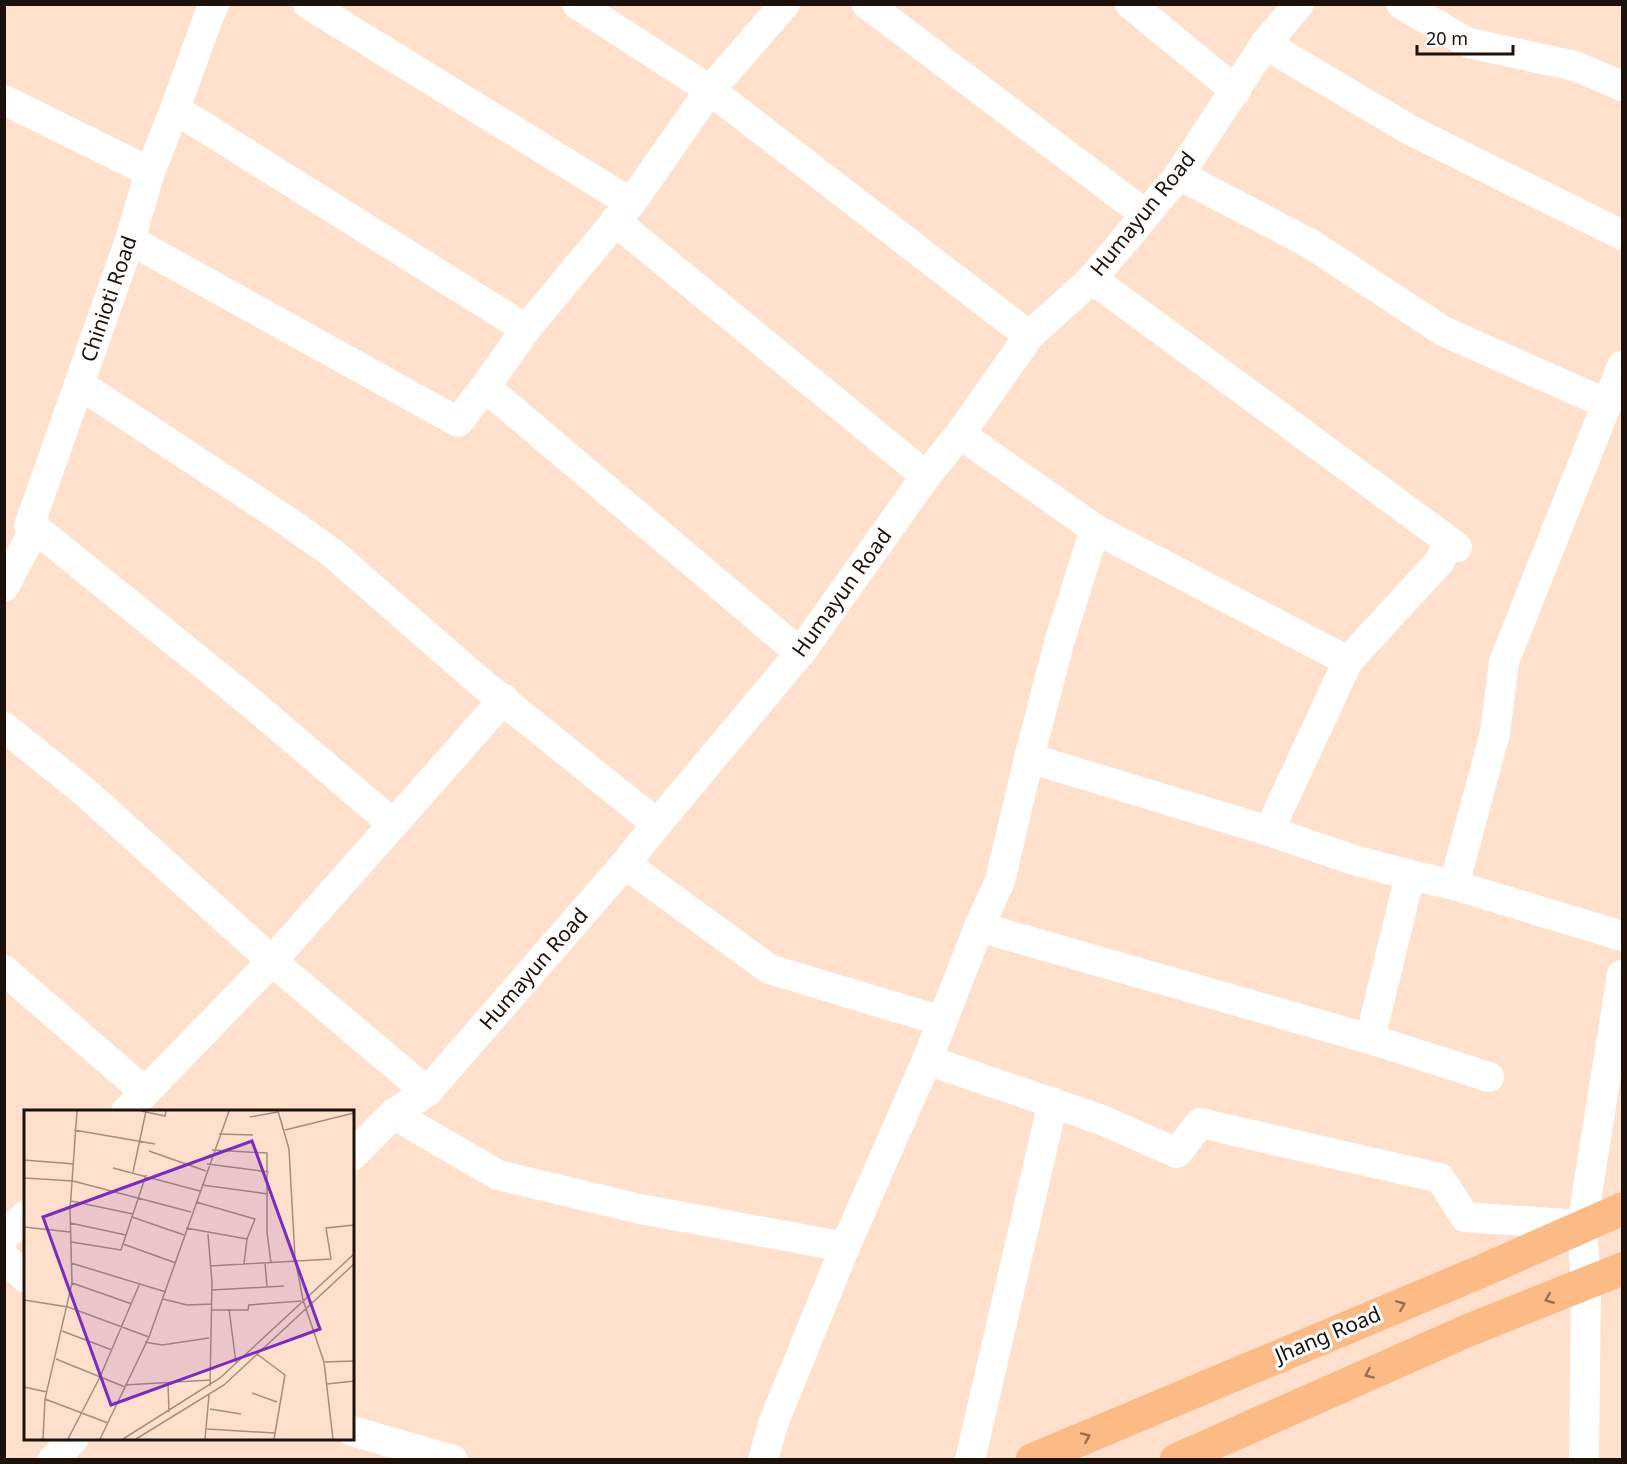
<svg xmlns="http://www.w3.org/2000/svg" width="1627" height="1464" font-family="'Noto Sans',sans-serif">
	<rect width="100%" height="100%" fill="#fee0cc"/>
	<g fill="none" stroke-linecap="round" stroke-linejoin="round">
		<g stroke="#fff" stroke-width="30">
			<path d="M 308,4 L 631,203"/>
			<path d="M 577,4 L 710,90 L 1029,336"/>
			<path d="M 867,4 L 1146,215"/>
			<path d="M 1130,4 L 1236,91"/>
			<path d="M 1401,4 L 1468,43 L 1575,66 L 1622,86"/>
			<path d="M 1265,44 L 1410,130 L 1622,235"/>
			<path d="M 4,100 L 150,172"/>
			<path d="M 175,109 L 526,329"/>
			<path d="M 1179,175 L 1311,244 L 1443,331 L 1589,396 L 1607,403"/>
			<path d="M 615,221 L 926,476"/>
			<path d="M 130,240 L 458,422 L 485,387 L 526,329 L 631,203 L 710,90 L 785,4"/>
			<path d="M 1092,279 L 1457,547 L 1445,549 L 1440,561 L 1348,661 L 1269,831"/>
			<path d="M 79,384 L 284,519 L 331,552 L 479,681 L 657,824"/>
			<path d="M 485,387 L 800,653"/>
			<path d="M 960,434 L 1095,529 L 1348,661"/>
			<path d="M 35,528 L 250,702 L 393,824"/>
			<path d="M 4,587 L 35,528 L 29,526 L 130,240 L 150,172 L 175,109 L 208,18 L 214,4"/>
			<path d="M 4,727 L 85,792 L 272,961 L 427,1092"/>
			<path d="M 1029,758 L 1269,831 L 1354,860 L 1410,875 L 1454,885 L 1622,936"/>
			<path d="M 625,864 L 769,969 L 942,1021"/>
			<path d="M 1454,885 L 1495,733 L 1504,662 L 1622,366"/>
			<path d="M 979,927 L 1370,1039 L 1489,1077"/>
			<path d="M 4,970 L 145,1092"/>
			<path d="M 1370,1039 L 1410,875"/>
			<path d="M 927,1060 L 1102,1120 L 1177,1153 L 1200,1123 L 1440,1178 L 1465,1217 L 1582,1225"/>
			<path d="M 126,1112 L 272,961 L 504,699"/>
			<path d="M 393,1114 L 498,1175 L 640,1209 L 845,1247"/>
			<path d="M 352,1156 L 393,1114 L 427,1092 L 625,864 L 657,824 L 800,653 L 926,476 L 960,434 L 1029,336 L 1092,279 L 1179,175 L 1265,44 L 1299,4"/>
			<path d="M 4,1237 L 26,1215"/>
			<path d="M 4,1257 L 26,1278"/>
			<path d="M 352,1431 L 453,1460"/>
			<path d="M 53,1460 L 74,1438"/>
			<path d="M 763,1460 L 773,1424 L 845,1247 L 927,1060 L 979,927 L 1000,881 L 1029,758 L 1059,643 L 1095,529"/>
			<path d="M 970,1460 L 1053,1102"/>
			<path d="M 1584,1460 L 1586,1284 L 1582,1225 L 1622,975"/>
		</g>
		<g stroke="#fcba86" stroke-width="33">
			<path d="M 1032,1460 L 1482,1271 L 1622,1209"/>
			<path d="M 1176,1460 L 1469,1330 L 1622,1269"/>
		</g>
	</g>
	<defs><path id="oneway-chevron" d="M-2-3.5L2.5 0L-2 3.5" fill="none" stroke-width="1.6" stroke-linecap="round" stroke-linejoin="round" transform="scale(1.5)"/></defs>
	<g stroke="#976e4f">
		<use href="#oneway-chevron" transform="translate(1549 1299) rotate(158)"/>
		<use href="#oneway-chevron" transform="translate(1401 1305) rotate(-23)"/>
		<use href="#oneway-chevron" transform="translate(1369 1374) rotate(156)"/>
		<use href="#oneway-chevron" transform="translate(1086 1437) rotate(-23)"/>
	</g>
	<g text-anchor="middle" stroke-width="6" stroke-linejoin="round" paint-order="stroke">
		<g font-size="21" fill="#1c120b" stroke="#fff">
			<text transform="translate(1143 214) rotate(-51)" y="7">Humayun Road</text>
			<text transform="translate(109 299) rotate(-71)" y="7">Chinioti Road</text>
			<text transform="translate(842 593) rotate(-54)" y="7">Humayun Road</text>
			<text transform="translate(534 969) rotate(-49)" y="7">Humayun Road</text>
			<text transform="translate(1328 1335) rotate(-23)" y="7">Jhang Road</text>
		</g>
	</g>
	<g transform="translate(24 1110)">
		<rect width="330" height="330" fill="#fee0cc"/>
		<path fill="none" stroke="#a48e7f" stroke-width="1.5" d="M 117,1 L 141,6 L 142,1M 254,1 L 265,39 L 271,148 L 279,190 L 300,252 L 309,329M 226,7 L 254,2M 50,20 L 131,34M 261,20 L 330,3M 195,24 L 229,25M 188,40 L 243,43 L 243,122 L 247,153M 125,41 L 182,61M 0,50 L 50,54M 183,54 L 245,62M 89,58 L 176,81M 109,62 L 122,1M 0,68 L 49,71M 49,71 L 167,102M 178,75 L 244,84M 47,91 L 109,104M 172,92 L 231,109 L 223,129 L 220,154M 108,107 L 160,125M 46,113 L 102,125M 0,117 L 46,122M 162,118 L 223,129M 184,124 L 188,173 L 186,276M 47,132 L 97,140 L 122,65M 99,134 L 152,153M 47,153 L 142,182M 241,153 L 243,176M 186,156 L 307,149 L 302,118 L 330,115M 48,173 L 108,194M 188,180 L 260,176M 139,189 L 163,195 L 187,194M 0,190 L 44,197 L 125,227M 205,199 L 212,253M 187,200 L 224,200 L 225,195 L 277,191M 38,221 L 88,240M 121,232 L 138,235 L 185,228M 233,244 L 261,265 L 250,329M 32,249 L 101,277M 300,252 L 330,251M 144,273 L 145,302M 303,274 L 330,271M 101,275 L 186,270M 0,277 L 23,282M 228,283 L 253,292M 21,289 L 84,313M 186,299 L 217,304M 183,319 L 251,323M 19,329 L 21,289 L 48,173 L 46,100 L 53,1M 44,329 L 76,267 L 116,173M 76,329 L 125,227 L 205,1M 99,329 L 196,268 L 330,144M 112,329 L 200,275 L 330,154M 181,329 L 185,285"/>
		<path fill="#7b2cbf" fill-opacity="0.15" stroke="#7b2cbf" stroke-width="3" d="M 228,31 L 296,219 L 87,295 L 19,107 Z"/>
		<rect width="330" height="330" fill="none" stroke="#1c120b" stroke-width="3"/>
	</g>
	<rect width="1627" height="1464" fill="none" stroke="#1c120b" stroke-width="12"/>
	<path d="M1417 45v9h96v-9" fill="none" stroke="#1c120b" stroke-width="3"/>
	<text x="1426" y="45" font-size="18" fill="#1c120b" stroke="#ffffff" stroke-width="4.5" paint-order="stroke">20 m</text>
</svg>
